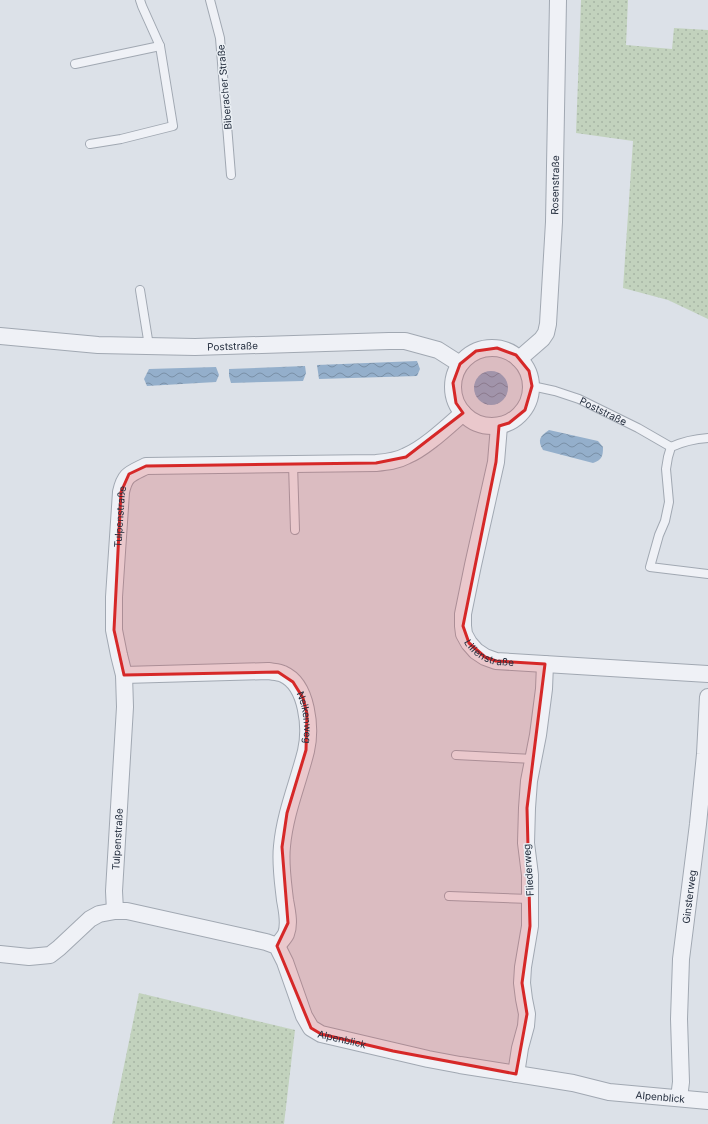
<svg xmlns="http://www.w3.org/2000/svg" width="708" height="1124" font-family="Inter,sans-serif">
	<defs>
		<pattern id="grass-dots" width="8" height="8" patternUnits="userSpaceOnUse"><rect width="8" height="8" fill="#c2d2bd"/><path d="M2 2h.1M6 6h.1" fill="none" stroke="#a7b5a4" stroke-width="1.8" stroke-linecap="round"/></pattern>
		<pattern id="water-waves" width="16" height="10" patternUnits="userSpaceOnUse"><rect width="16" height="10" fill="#94afcb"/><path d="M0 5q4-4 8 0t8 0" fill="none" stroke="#798fa6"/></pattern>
	</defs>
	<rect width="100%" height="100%" fill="#dce1e8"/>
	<g fill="url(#grass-dots)">
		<path d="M 581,0 L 628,0 L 626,45 L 672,49 L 674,28 L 708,30 L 708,319 L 668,300 L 623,288 L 633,141 L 576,133 Z"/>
		<path d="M 139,993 L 295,1030 L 284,1124 L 112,1124 Z"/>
	</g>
	<g fill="url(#water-waves)">
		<path d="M 417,361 L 420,369 L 417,376 L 319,379 L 317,365 Z"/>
		<path d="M 305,366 L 306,373 L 303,381 L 231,383 L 229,376 L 229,369 Z"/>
		<path d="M 216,367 L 219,375 L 216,382 L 147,386 L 144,379 L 149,369 Z"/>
		<circle cx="491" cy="388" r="17"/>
		<path d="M 549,430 L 598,441 L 603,447 C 603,456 602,460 593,463 L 543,450 C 537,440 540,436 549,430 Z"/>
	</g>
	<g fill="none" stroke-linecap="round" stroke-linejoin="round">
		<defs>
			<g id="service">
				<path d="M 210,0 L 220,38 L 231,175"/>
				<path d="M 75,64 L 160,46"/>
				<path d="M 90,144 L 121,139 L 173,126 L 160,46 L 142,6 L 140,0"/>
				<path d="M 140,290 L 149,346"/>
				<path id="s1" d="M 532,386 L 555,391 L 579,399 L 638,428 L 671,447"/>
				<path d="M 708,438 C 694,439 684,441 671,447 L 668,457 L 666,469 L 669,502 L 665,521 L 659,535 L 650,567 L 708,574"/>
				<path d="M 293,464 L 295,530"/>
				<path d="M 456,755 L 534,759"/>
				<path d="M 449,896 L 530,899"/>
			</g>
			<g id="minor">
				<path id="s2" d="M 0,336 L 98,345 L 195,347 L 389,341 L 405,341 L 438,350 L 460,364"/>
				<circle cx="492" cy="387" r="39"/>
				<path id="s3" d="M 519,359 L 542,339 L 546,333 L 548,324 L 554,222 L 558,0"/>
				<path id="s4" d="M 499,426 L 496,462 L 473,565 L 463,614 L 463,626 L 464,634 L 469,643 L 476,651 L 485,657 L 496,661 L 708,674"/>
				<path id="s5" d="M 124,675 L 268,671 C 274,672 279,672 283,674 C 308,685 311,729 306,751 C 298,783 285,813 282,846 C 280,864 283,882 285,900 C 287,911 290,924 286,934 C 284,938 280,942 277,946"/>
				<path id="s6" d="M 115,911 L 114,891 L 125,707 L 124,675 L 119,655 L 114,630 L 114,597 L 121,492 C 125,474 130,474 146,466 L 376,463 C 387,462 397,461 406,456 C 425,448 447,427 463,413"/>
				<path id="s7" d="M 0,954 L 29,957 L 50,955 L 59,948 L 90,919 L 99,914 L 115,911 L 127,911 L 266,942 L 277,946 L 285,962 L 304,1016 L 311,1028 L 321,1034 L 428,1059 L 460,1065 L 573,1083 L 609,1092 L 708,1101"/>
				<path d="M 516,1074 L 520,1048 L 526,1026 L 527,1014 L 524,999 L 522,983 L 523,967 L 530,926 L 530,875 L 526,843 L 527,808 L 529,781 L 538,735 L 544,689 L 545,664"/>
				<path id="s8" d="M 679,1098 L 681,1082 L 679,1019 L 681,959 L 698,824 L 705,754 L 708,697"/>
			</g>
		</defs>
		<use href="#service" stroke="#a1a8b2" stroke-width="10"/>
		<use href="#minor" stroke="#a1a8b2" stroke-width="18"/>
		<use href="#service" stroke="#eff1f6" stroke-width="8"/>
		<use href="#minor" stroke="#eff1f6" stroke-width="16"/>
	</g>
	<path fill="#d62828" fill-opacity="0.2" stroke="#d62828" stroke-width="3" stroke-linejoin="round" d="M 497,348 L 516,355 L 529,371 L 532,386 L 525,410 L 509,423 L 499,426 L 496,462 L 463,626 L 469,643 L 485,657 L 496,661 L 545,664 L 527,808 L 530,926 L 522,983 L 527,1014 L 516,1074 L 393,1051 L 321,1034 L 311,1028 L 277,946 L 288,923 L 282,847 L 287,813 L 306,750 L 307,714 L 303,698 L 293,682 L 278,672 L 124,675 L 114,630 L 121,492 L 129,474 L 146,466 L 376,463 L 406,457 L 463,413 L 456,403 L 453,383 L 460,364 L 476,351 Z"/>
	<g text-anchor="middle" stroke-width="3" stroke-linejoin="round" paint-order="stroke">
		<g font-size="10" fill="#252f3f" stroke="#ebf0f5">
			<text transform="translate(224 87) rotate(-95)" y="4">Biberacher Straße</text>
			<text dy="4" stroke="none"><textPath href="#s3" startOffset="186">Rosenstraße</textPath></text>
			<text dy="4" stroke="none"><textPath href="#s2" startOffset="233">Poststraße</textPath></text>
			<text dy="4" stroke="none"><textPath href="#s1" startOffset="76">Poststraße</textPath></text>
			<text dy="4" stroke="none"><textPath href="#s6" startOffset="396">Tulpenstraße</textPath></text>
			<text dy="4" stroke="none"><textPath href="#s4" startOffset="246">Lilienstraße</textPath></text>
			<text dy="4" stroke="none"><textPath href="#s5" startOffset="211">Nelkenweg</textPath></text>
			<text dy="4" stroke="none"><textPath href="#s6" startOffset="72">Tulpenstraße</textPath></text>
			<text transform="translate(528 870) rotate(-94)" y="4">Fliederweg</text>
			<text dy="4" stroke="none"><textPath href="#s8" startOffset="202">Ginsterweg</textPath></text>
			<text dy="4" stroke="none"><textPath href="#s7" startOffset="419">Alpenblick</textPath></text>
			<text dy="4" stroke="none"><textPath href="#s7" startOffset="743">Alpenblick</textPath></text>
		</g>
	</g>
</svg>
